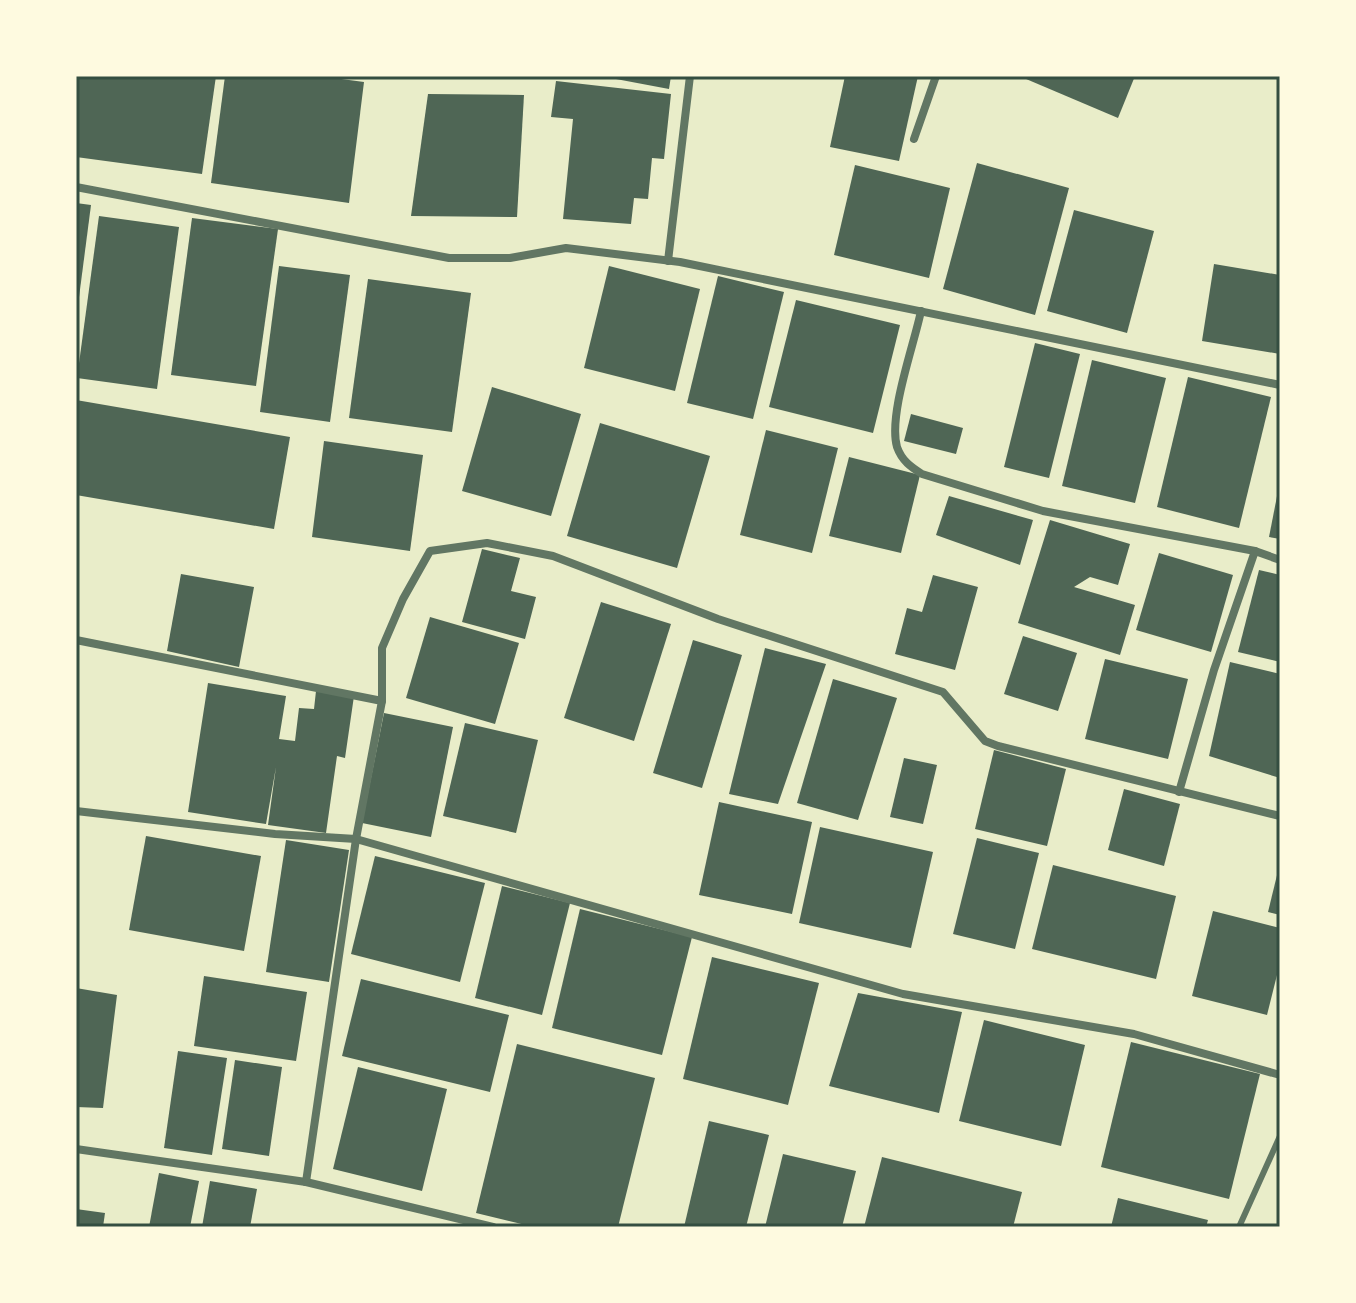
<svg xmlns="http://www.w3.org/2000/svg" width="1356" height="1303" font-family="'Nunito Sans',sans-serif">
	<rect width="100%" height="100%" fill="#e9edc9"/>
	<g fill="#4f6655">
		<path d="M 76,76 L 216,76 L 202,174 L 76,157 Z"/>
		<path d="M 225,76 L 319,76 L 364,82 L 349,203 L 211,183 Z"/>
		<path d="M 600,76 L 671,76 L 669,89 Z"/>
		<path d="M 845,76 L 918,76 L 899,161 L 830,147 Z"/>
		<path d="M 1019,76 L 1135,76 L 1118,118 Z"/>
		<path d="M 556,81 L 671,94 L 664,159 L 652,158 L 648,199 L 634,198 L 631,224 L 563,219 L 573,119 L 551,117 Z"/>
		<path d="M 428,94 L 524,95 L 517,217 L 411,216 Z"/>
		<path d="M 977,163 L 1069,188 L 1035,315 L 943,289 Z"/>
		<path d="M 855,165 L 950,188 L 929,278 L 834,255 Z"/>
		<path d="M 76,203 L 91,205 L 78,305 L 76,305 Z"/>
		<path d="M 1074,210 L 1154,231 L 1127,333 L 1047,311 Z"/>
		<path d="M 99,216 L 179,227 L 157,389 L 77,378 Z"/>
		<path d="M 192,218 L 278,229 L 256,386 L 171,375 Z"/>
		<path d="M 1214,264 L 1280,275 L 1280,354 L 1202,341 Z"/>
		<path d="M 279,266 L 350,275 L 330,422 L 260,412 Z"/>
		<path d="M 609,266 L 700,289 L 675,391 L 584,368 Z"/>
		<path d="M 718,276 L 784,292 L 753,419 L 687,403 Z"/>
		<path d="M 368,279 L 471,293 L 452,432 L 349,418 Z"/>
		<path d="M 796,300 L 900,325 L 873,433 L 769,407 Z"/>
		<path d="M 1035,343 L 1080,354 L 1049,478 L 1004,467 Z"/>
		<path d="M 1092,360 L 1166,378 L 1135,503 L 1062,486 Z"/>
		<path d="M 1188,377 L 1271,397 L 1239,528 L 1157,507 Z"/>
		<path d="M 492,387 L 581,414 L 551,516 L 462,491 Z"/>
		<path d="M 76,400 L 290,437 L 274,529 L 76,495 Z"/>
		<path d="M 911,414 L 963,428 L 956,454 L 904,441 Z"/>
		<path d="M 600,423 L 710,456 L 677,568 L 567,536 Z"/>
		<path d="M 766,430 L 838,448 L 812,553 L 740,535 Z"/>
		<path d="M 324,441 L 423,455 L 410,551 L 312,537 Z"/>
		<path d="M 849,457 L 920,475 L 901,553 L 829,536 Z"/>
		<path d="M 1279,486 L 1280,487 L 1280,539 L 1269,537 Z"/>
		<path d="M 949,496 L 1033,520 L 1020,565 L 936,535 Z"/>
		<path d="M 1050,520 L 1130,544 L 1118,585 L 1090,577 L 1074,587 L 1135,605 L 1120,655 L 1018,623 Z"/>
		<path d="M 482,549 L 520,558 L 511,591 L 536,597 L 525,639 L 462,622 Z"/>
		<path d="M 1159,553 L 1233,575 L 1211,652 L 1136,630 Z"/>
		<path d="M 1259,570 L 1280,575 L 1280,662 L 1238,652 Z"/>
		<path d="M 181,574 L 254,587 L 239,667 L 167,651 Z"/>
		<path d="M 933,575 L 978,587 L 955,670 L 895,654 L 907,608 L 922,612 Z"/>
		<path d="M 601,602 L 671,624 L 634,741 L 564,718 Z"/>
		<path d="M 430,617 L 519,643 L 495,724 L 406,698 Z"/>
		<path d="M 1023,636 L 1077,653 L 1058,711 L 1004,694 Z"/>
		<path d="M 693,640 L 742,655 L 702,788 L 653,773 Z"/>
		<path d="M 765,648 L 826,664 L 778,804 L 729,794 Z"/>
		<path d="M 1105,659 L 1188,679 L 1168,759 L 1085,739 Z"/>
		<path d="M 1230,662 L 1280,674 L 1280,778 L 1209,756 Z"/>
		<path d="M 833,679 L 897,698 L 858,820 L 797,803 Z"/>
		<path d="M 208,683 L 286,696 L 279,739 L 295,741 L 299,708 L 314,709 L 316,691 L 354,696 L 345,758 L 337,756 L 326,833 L 268,825 L 276,767 L 266,824 L 188,812 Z"/>
		<path d="M 384,713 L 453,727 L 431,837 L 362,823 Z"/>
		<path d="M 465,723 L 538,740 L 516,833 L 443,816 Z"/>
		<path d="M 994,750 L 1066,769 L 1047,846 L 975,829 Z"/>
		<path d="M 904,758 L 937,765 L 923,824 L 890,817 Z"/>
		<path d="M 1124,789 L 1180,804 L 1164,866 L 1108,850 Z"/>
		<path d="M 719,802 L 812,822 L 792,914 L 699,895 Z"/>
		<path d="M 820,827 L 933,852 L 911,948 L 799,923 Z"/>
		<path d="M 146,836 L 261,856 L 244,951 L 129,930 Z"/>
		<path d="M 977,838 L 1039,853 L 1015,949 L 953,934 Z"/>
		<path d="M 286,840 L 349,850 L 329,982 L 266,972 Z"/>
		<path d="M 375,856 L 485,883 L 460,982 L 351,954 Z"/>
		<path d="M 1053,865 L 1176,896 L 1156,979 L 1032,949 Z"/>
		<path d="M 1279,867 L 1280,867 L 1280,915 L 1268,912 Z"/>
		<path d="M 502,886 L 570,903 L 542,1015 L 475,998 Z"/>
		<path d="M 580,909 L 692,937 L 662,1055 L 552,1028 Z"/>
		<path d="M 1213,911 L 1280,928 L 1280,963 L 1267,1015 L 1192,996 Z"/>
		<path d="M 712,957 L 819,983 L 788,1105 L 683,1079 Z"/>
		<path d="M 204,976 L 307,992 L 296,1061 L 194,1046 Z"/>
		<path d="M 361,979 L 509,1015 L 490,1092 L 342,1056 Z"/>
		<path d="M 76,988 L 117,995 L 103,1108 L 76,1107 Z"/>
		<path d="M 858,993 L 962,1012 L 939,1113 L 829,1086 Z"/>
		<path d="M 984,1020 L 1085,1045 L 1061,1146 L 959,1121 Z"/>
		<path d="M 1131,1042 L 1260,1074 L 1229,1199 L 1101,1167 Z"/>
		<path d="M 517,1044 L 655,1078 L 618,1227 L 534,1227 L 476,1213 Z"/>
		<path d="M 178,1051 L 227,1058 L 212,1155 L 164,1148 Z"/>
		<path d="M 235,1060 L 282,1067 L 269,1156 L 222,1149 Z"/>
		<path d="M 358,1067 L 447,1089 L 422,1191 L 333,1169 Z"/>
		<path d="M 709,1121 L 769,1135 L 746,1227 L 684,1227 Z"/>
		<path d="M 783,1154 L 856,1171 L 842,1227 L 765,1227 Z"/>
		<path d="M 882,1157 L 1022,1192 L 1013,1227 L 864,1227 Z"/>
		<path d="M 159,1173 L 199,1181 L 190,1227 L 149,1227 Z"/>
		<path d="M 210,1181 L 257,1189 L 250,1227 L 202,1227 Z"/>
		<path d="M 1118,1198 L 1208,1220 L 1206,1227 L 1111,1227 Z"/>
		<path d="M 76,1209 L 105,1213 L 103,1227 L 76,1227 Z"/>
	</g>
	<g fill="none" stroke-linecap="round" stroke-linejoin="round">
		<path stroke="#617663" stroke-width="6" d="M 1239,1227 L 1280,1136"/>
		<g stroke="#617663" stroke-width="8">
			<path d="M 914,139 L 936,76"/>
			<path d="M 76,187 L 449,258 L 510,258 L 566,248 L 680,262 L 1280,385"/>
			<path d="M 668,261 L 690,76"/>
			<path d="M 921,311 C 914,345 888,415 897,447 C 902,461 911,467 922,474 L 1043,511 L 1255,551"/>
			<path d="M 76,640 L 382,701"/>
			<path d="M 1179,792 L 1214,670 L 1255,551 L 1280,560"/>
			<path d="M 76,811 L 275,834 L 356,839 L 903,994 L 1134,1034 L 1280,1075"/>
			<path d="M 76,1149 L 306,1182 L 493,1227"/>
			<path d="M 306,1182 L 356,839 L 382,701 L 382,648 L 403,599 L 430,551 L 487,543 L 553,556 L 718,619 L 943,692 L 985,741 L 998,746 L 1280,816"/>
		</g>
	</g>
	<rect width="1356" height="1303" fill="none" stroke="#fefae0" stroke-width="156"/>
	<rect x="78" y="78" width="1200" height="1147" fill="none" stroke="#344e41" stroke-width="3"/>
</svg>
